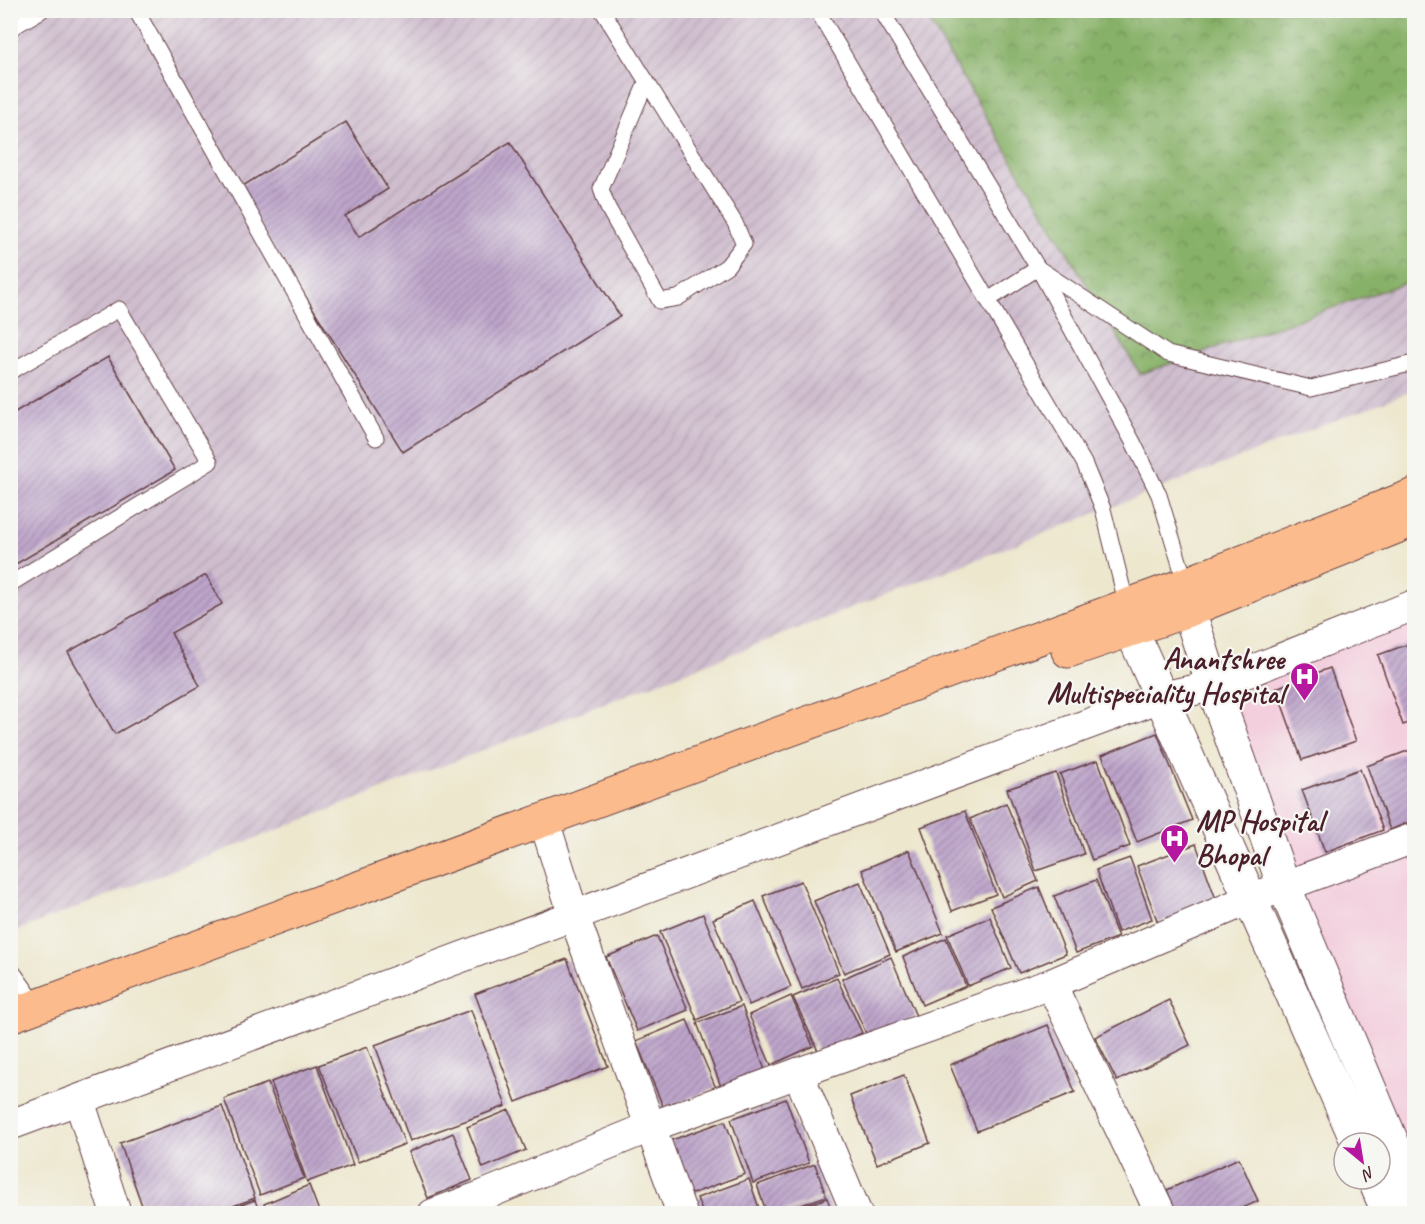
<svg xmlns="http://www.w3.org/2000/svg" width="1425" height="1224" font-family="Caveat,sans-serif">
	<defs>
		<pattern id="industrial-furrows" width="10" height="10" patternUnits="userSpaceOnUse" patternTransform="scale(1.5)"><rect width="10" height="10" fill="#cfbdce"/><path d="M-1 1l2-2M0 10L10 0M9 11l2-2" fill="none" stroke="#b3a2b1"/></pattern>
		<pattern id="forest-crowns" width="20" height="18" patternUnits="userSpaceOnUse" patternTransform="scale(1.5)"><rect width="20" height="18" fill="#87b168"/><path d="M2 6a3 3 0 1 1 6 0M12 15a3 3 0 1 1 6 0" fill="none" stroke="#708f56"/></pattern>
		<pattern id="building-hatch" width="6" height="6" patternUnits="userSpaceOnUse" patternTransform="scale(1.5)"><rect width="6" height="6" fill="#bea5cb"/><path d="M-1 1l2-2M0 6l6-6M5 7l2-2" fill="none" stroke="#9c86a5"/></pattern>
	</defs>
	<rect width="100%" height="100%" fill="#f6f6f2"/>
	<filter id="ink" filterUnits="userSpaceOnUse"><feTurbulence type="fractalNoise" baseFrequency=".0167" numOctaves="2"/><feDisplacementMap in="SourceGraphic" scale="12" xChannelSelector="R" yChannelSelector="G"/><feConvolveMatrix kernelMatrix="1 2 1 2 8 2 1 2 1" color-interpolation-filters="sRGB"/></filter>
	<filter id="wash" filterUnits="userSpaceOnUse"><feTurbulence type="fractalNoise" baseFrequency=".008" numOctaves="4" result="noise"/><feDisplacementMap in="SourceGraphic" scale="24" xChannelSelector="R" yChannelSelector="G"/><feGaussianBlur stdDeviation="1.35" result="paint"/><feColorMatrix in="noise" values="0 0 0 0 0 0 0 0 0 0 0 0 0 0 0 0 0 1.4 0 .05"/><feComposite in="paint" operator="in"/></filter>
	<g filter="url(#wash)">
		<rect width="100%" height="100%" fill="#ede7cd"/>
		<path fill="#f3cfde" d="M 1414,605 L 1414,1190 L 1213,686 Z"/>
		<path fill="url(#industrial-furrows)" d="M 11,11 L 1414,11 L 1414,390 L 11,933 Z"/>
		<path fill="url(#forest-crowns)" stroke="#68684a" stroke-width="1.5" d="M 923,11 L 1414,11 L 1414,280 L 1140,374 Z"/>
		<g id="blocks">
			<g fill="url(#building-hatch)">
				<path d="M 346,122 L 388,189 L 345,216 L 359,237 L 510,142 L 620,316 L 403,452 L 238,189 Z"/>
				<path d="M 108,357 L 175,470 L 16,564 L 10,555 L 10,415 Z"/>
				<path d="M 206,575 L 222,604 L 171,633 L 200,686 L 115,734 L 68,652 Z"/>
				<path d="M 1414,642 L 1414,721 L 1403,725 L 1378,655 Z"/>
				<path d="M 1330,668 L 1356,741 L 1302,760 L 1276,688 Z"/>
				<path d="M 1157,733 L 1192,820 L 1137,842 L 1102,755 Z"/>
				<path d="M 1410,750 L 1414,761 L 1414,820 L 1390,830 L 1367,766 Z"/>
				<path d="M 1098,760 L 1130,846 L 1092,860 L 1060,774 Z"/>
				<path d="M 1360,769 L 1383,830 L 1325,852 L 1302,790 Z"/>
				<path d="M 1056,773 L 1084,854 L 1036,871 L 1007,789 Z"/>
				<path d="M 1006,803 L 1038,881 L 1002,897 L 970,819 Z"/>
				<path d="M 965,811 L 996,894 L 952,911 L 921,827 Z"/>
				<path d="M 1196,844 L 1217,902 L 1158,923 L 1137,866 Z"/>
				<path d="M 909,850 L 943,933 L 896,952 L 862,870 Z"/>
				<path d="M 1130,858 L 1152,919 L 1118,932 L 1096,870 Z"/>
				<path d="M 1096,880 L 1118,937 L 1076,953 L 1054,896 Z"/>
				<path d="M 801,881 L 839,973 L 802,989 L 763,896 Z"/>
				<path d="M 860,882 L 890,954 L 844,973 L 814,901 Z"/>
				<path d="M 1039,887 L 1066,954 L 1019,973 L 991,907 Z"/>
				<path d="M 755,901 L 791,987 L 749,1005 L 713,919 Z"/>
				<path d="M 703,914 L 739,1002 L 697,1020 L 660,932 Z"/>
				<path d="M 990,917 L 1011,968 L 968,986 L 947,935 Z"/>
				<path d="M 657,936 L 688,1010 L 637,1031 L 606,957 Z"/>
				<path d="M 946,938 L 966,986 L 922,1005 L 903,957 Z"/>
				<path d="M 891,957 L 916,1016 L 868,1038 L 842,979 Z"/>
				<path d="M 567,959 L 608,1066 L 516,1102 L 475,994 Z"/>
				<path d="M 837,978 L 862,1033 L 819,1053 L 793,997 Z"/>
				<path d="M 791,996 L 813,1046 L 771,1065 L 749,1015 Z"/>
				<path d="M 1169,1000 L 1190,1045 L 1117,1081 L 1095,1037 Z"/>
				<path d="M 742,1006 L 766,1073 L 722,1089 L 697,1023 Z"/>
				<path d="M 471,1010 L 506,1106 L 410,1141 L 375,1045 Z"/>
				<path d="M 687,1020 L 716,1088 L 664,1109 L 636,1041 Z"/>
				<path d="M 1048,1025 L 1075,1092 L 977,1131 L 950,1065 Z"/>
				<path d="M 367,1047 L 405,1144 L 358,1162 L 319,1065 Z"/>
				<path d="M 317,1065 L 353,1165 L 307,1182 L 271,1082 Z"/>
				<path d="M 904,1075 L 930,1143 L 877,1164 L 850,1096 Z"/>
				<path d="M 268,1083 L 304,1178 L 260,1195 L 224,1099 Z"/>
				<path d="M 786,1099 L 809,1163 L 753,1183 L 731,1119 Z"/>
				<path d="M 222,1106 L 255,1198 L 211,1214 L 145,1214 L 120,1143 Z"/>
				<path d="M 509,1110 L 526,1150 L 483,1168 L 467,1127 Z"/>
				<path d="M 725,1121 L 745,1174 L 689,1195 L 669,1141 Z"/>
				<path d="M 453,1133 L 472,1180 L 428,1198 L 409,1152 Z"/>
				<path d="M 1239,1158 L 1258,1201 L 1230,1214 L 1177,1214 L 1167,1190 Z"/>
				<path d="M 815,1164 L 826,1196 L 777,1214 L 767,1214 L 757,1185 Z"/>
				<path d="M 749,1179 L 761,1214 L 703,1214 L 697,1198 Z"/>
				<path d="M 309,1185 L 320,1214 L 268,1214 L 264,1204 Z"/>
				<path d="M 827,1198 L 833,1214 L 784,1214 L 784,1213 Z"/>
				<path d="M 255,1200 L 260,1214 L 219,1214 L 219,1213 Z"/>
			</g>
		</g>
	</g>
	<g filter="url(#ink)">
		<use href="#blocks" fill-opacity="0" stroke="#623d43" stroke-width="1.5"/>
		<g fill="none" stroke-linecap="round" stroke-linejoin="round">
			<defs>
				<g id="service">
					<path d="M 136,10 L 376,438"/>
					<path d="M 602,10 L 735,223 L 744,244 L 727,266 L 678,298 L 660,301 L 608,208 L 601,189 L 646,83"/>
					<path d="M 817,10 L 1084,463 L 1103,509 L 1127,606"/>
					<path d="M 881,10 L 1038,268 L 1133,442 L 1159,495 L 1186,584"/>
					<path d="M 10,29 L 42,10"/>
					<path d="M 988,300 L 1038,268 L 1168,354 L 1311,388 L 1414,363"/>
					<path d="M 10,372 L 119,309 L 210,462 L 10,584"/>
					<path d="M 10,968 L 38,1007"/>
				</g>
				<g id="minor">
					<path d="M 548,833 L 574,916 L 682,1214"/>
					<path d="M 1051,984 L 1161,1214"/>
					<path d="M 798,1073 L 857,1214"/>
					<path d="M 79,1100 L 116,1214"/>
					<path d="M 10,1125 L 1161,697 L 1213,686 L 1414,605"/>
					<path d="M 433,1214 L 484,1195 L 650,1127 L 798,1073 L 1051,984 L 1250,899 L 1414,838"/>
				</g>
				<g id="tertiary">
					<path d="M 1186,584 L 1189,610 L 1213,686 L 1284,886 L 1414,1194"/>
					<path d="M 1127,606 L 1131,629 L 1358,1143"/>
					<path d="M 1374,1179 L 1389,1214"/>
				</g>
				<g id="primary">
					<path d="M 1068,651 L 1189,610 L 1414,520"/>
					<path d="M 10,1016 L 1186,584 L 1414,495"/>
				</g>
			</defs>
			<use href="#service" stroke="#623d43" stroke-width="17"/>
			<use href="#minor" stroke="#623d43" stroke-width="32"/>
			<use href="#tertiary" stroke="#623d43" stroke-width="35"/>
			<use href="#primary" stroke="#623d43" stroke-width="35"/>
			<use href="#service" stroke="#fff" stroke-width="15"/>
			<use href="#minor" stroke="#fff" stroke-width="30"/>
			<use href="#tertiary" stroke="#fff" stroke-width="33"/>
			<use href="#primary" stroke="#fbbb8c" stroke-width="33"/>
		</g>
	</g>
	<defs>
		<symbol id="hospital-pin" viewBox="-11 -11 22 30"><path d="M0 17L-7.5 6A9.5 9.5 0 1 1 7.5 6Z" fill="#b5179e" stroke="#f6f6f2"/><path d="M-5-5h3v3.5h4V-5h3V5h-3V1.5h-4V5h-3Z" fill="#fff"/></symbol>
	</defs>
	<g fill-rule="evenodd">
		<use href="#hospital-pin" x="1288" y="660" width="33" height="45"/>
		<use href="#hospital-pin" x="1158" y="822" width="33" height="45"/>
	</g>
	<g text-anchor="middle" stroke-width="4.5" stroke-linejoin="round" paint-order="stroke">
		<g font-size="30" font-weight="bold" fill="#4a1f2b" stroke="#f6f6f2" text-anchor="end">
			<text x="1284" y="669">Anantshree<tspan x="1284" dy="34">Multispeciality Hospital</tspan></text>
			<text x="1196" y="831" text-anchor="start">MP Hospital<tspan x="1196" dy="34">Bhopal</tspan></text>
		</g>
	</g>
	<rect width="1425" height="1224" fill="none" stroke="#f6f6f2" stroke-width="36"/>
	<g transform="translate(1362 1161) rotate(150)"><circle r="28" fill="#f6f6f2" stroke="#b1a0a2" stroke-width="1.5"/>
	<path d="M0-4.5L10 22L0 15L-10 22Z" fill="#b5179e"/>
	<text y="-9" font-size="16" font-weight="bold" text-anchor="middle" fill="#4a1f2b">N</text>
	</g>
</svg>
